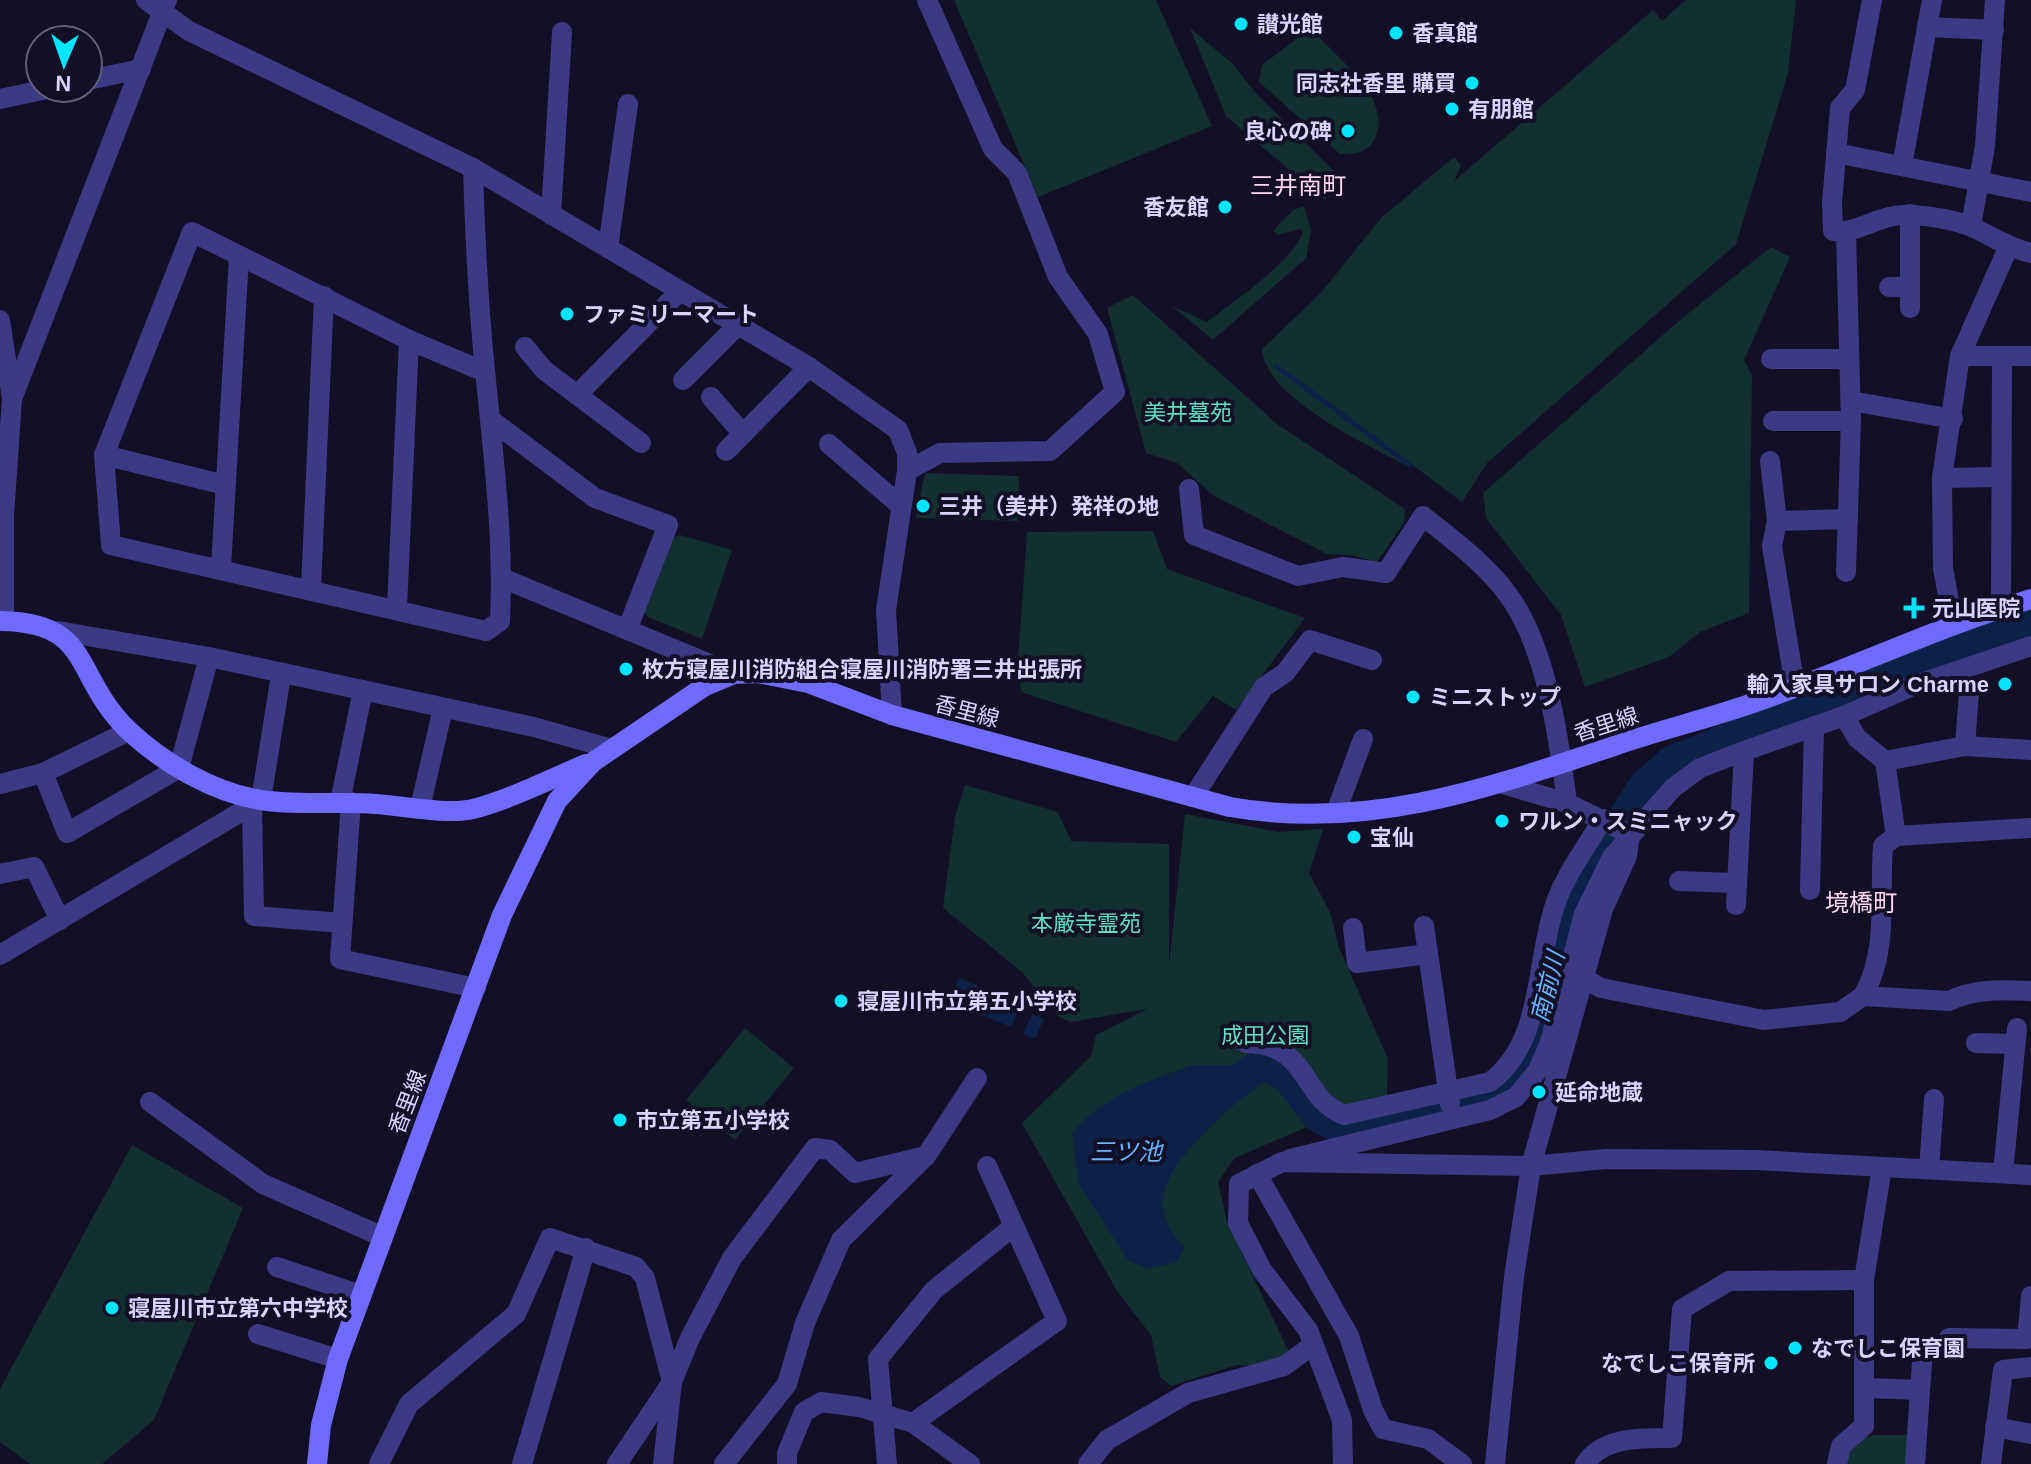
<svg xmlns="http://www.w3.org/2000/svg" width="2031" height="1464" font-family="Arial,'Noto Sans JP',sans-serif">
	<rect width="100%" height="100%" fill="#130f26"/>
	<g fill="#12302f">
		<path d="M 954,0 L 1156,0 L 1212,126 L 1038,197 Z"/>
		<path d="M 1686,0 L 1796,0 L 1788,73 L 1736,244 L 1487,463 L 1462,502 L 1277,364 L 1278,369 L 1410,467 C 1371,447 1265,398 1262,349 L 1320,294 L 1381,218 L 1454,157 L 1461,165 L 1454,181 L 1653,10 L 1662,21 Z"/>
		<path d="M 1190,28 L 1232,63 L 1255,92 L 1335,172 L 1338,193 L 1324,199 L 1226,116 Z"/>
		<path d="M 1307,31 L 1314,32 C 1337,57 1391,98 1376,136 C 1370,153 1355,154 1340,154 L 1259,82 L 1262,65 Z"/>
		<path d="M 1304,206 L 1311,231 L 1306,258 L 1213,340 L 1172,306 L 1207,322 C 1236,299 1290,265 1303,232 L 1300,229 L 1278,235 L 1273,231 L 1293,210 Z"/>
		<path d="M 1771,247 L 1790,257 L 1744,360 L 1752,375 L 1749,613 L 1700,632 L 1669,657 L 1585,687 L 1561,615 L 1486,518 L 1483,493 L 1680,320 Z"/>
		<path d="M 1133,295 L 1277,424 L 1405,509 L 1404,523 L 1377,562 L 1350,555 L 1327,554 L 1214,496 L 1177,463 L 1146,453 L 1107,308 Z"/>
		<path d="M 925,473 L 1019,476 L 1018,521 L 916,518 Z"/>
		<path d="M 1153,531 L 1167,569 L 1305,618 L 1236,710 L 1213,696 L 1176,742 L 1021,692 L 1018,661 L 1027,532 Z"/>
		<path d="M 680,535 L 732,550 L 702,639 L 648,617 L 644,612 L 669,540 Z"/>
		<path d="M 965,785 L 1058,812 L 1071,841 L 1169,844 L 1169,965 L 1185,814 L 1278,832 L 1323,829 L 1309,873 L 1330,912 L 1339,948 L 1388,1059 L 1387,1098 L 1356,1106 L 1235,1158 L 1218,1182 L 1227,1222 L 1292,1358 L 1266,1367 L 1237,1365 L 1171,1386 L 1160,1377 L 1151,1335 L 1117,1291 L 1022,1123 L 1091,1056 L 1096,1035 L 1147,1009 L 1071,1022 L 1059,1017 L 1022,972 L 943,908 L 955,817 Z"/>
		<path d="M 745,1028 L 794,1068 L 735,1140 L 686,1100 Z"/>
		<path d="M 132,1145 L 243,1208 L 154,1420 L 102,1464 L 30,1464 L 0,1442 L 0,1389 Z"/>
		<path d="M 1873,1435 L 1909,1435 L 1907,1464 L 1841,1464 L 1855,1443 Z"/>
	</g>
	<g fill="#0c2248">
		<path d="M 959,978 L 1021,1004 L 1011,1027 L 949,1001 Z"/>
		<path d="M 1032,1014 L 1044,1019 L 1035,1039 L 1023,1034 Z"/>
		<path d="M 1194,1065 L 1232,1065 L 1246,1084 C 1215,1137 1121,1182 1185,1248 L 1176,1262 L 1149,1269 L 1128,1260 L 1079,1185 L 1072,1134 C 1101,1096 1150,1080 1194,1065 Z"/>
	</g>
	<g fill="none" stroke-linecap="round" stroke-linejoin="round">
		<path stroke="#0c2248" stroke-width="5" d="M 1276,366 L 1410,465"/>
		<path stroke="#0c2248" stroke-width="32" d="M 1207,1106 L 1262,1063 L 1287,1076 L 1318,1116 L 1340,1128 L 1463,1100 L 1515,1079 L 1532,1054 L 1562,930 L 1581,885 L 1645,785 L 1673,761 L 1958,647 L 2031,624"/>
		<g stroke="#3d3a85" stroke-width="20">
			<path d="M 146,0 L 189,31 L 473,168 L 809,367 L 898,430 L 907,453 L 907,471 L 886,610 L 892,715"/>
			<path d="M 1872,0 L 1855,90 L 1840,108 L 1832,203 L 1833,231 C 1858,235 1880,212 1912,215 C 1930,216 1957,220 1974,228 C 1994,237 2008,248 2031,253"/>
			<path d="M 1927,27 L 1994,30"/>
			<path d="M 88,80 L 141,69"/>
			<path d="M 0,99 L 52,88"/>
			<path d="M 1836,153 L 2031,192"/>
			<path d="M 1902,166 L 1932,0"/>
			<path d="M 473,168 C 475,236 478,303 485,370 C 493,453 504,537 500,621 L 486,631 L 111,545 L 104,455 L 192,232 L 409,340 L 485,372"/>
			<path d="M 1910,214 L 1910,308"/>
			<path d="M 551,215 L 562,32"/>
			<path d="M 1971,226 L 1985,146 L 1995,0"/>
			<path d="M 1846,233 L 1851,421 L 1846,572"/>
			<path d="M 608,248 L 628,104"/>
			<path d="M 1889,287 L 1910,287"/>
			<path d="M 0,320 L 12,399"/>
			<path d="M 525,347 L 544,370 L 641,443"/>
			<path d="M 1960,356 L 2031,356"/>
			<path d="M 1771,359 L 1849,359"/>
			<path d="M 683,380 L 738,325"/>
			<path d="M 577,395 L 680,291"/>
			<path d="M 711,397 L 743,434"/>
			<path d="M 1851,401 L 1953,419"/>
			<path d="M 491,420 L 595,498 L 668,525 L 627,630"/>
			<path d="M 1773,421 L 1851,421"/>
			<path d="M 829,444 L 901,506"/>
			<path d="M 726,451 L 809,367"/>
			<path d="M 104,455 L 225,485"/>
			<path d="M 1770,461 L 1777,521 L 1772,546 L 1795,687"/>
			<path d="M 907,471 L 940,453 L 1050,451 L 1115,392 L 1098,334 L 1058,277 L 1017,173 L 993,149 L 927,0"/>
			<path d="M 1942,478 L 2001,477"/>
			<path d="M 1189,489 L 1194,535 L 1298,576 L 1343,567 L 1386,573 L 1423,516 C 1453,540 1487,565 1509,596 C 1547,649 1559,739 1567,803"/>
			<path d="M 1777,521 L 1848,519"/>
			<path d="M 221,568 L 239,257"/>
			<path d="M 502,578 L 734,674"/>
			<path d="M 311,588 L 324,296"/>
			<path d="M 397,608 L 409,340"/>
			<path d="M 2001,608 L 2002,356"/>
			<path d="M 4,621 L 4,516 L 12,399 L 167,0"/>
			<path d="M 1953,623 L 1943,568 L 1942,478 L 1960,356 L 2008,248"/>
			<path d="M 58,631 L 209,657 L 534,727 L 612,749"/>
			<path d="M 1844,716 L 1857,738 L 1885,761 L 1965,746 L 2031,750"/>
			<path d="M 1965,746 L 1969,692"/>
			<path d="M 1885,761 L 1896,836 L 2031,828"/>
			<path d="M 43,773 L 67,833 L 179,768 L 209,657"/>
			<path d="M 0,784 L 43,773 L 129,731"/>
			<path d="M 1193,797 L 1264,687 L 1285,673 L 1310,640 L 1372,660"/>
			<path d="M 340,802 L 363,690"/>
			<path d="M 351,802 L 340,959 L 476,988"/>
			<path d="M 252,805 L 254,916 L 342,923"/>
			<path d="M 420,808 L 443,708"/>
			<path d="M 1336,812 L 1363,739"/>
			<path d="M 0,874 L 34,867 L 60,920"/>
			<path d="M 1679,881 L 1734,883"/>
			<path d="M 1810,890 L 1814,726"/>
			<path d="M 1736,905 L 1744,751"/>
			<path d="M 1424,926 L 1450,1104"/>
			<path d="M 1353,928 L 1357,963 L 1428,954"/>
			<path d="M 0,955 L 261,800 L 281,675"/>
			<path d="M 1583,978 L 1601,988 L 1764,1020 L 1840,1012 L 1863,996 L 1949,1001 C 1975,988 2003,990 2031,991"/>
			<path d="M 1863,996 C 1889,951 1879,895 1883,846 L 1896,836"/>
			<path d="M 1246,1043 C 1311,1044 1299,1097 1344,1115 L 1490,1082 C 1544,1042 1535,963 1555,905 C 1565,875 1587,846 1603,819"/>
			<path d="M 1976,1043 L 2015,1044"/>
			<path d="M 150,1102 L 263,1184 L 381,1236"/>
			<path d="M 1290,1159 L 1490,1110 L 1516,1097 L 1538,1070 L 1550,1042 L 1584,914 L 1612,857 L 1673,788 L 1700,768 L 1744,751 L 1844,716 L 1910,687 L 2031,646"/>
			<path d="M 1929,1169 L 1934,1099"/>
			<path d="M 2003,1173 L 2017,1028"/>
			<path d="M 1257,1174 L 1349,1336 L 1373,1410 L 1383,1429 L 1428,1439 L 1462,1464"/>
			<path d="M 277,1267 L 361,1295"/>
			<path d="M 258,1334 L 338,1359"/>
			<path d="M 1949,1338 L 2027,1339 L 2031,1296"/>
			<path d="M 1864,1388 L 1920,1390"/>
			<path d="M 913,1423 L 1057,1321 L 987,1166"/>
			<path d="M 1995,1427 L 2031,1434"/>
			<path d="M 379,1464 L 409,1404 L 516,1314 L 550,1238 L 636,1267 L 645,1278 L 672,1382 L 663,1464"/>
			<path d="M 522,1464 L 586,1248"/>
			<path d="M 617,1464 L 672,1382 L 690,1338 L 732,1258 L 815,1148 L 830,1150 L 855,1173 L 926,1156 L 977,1078"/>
			<path d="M 724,1464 L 787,1384 L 805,1323 L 841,1240 L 926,1156"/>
			<path d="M 787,1464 L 787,1453 L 804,1412 L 821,1402 L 859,1407 L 913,1423 L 970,1464"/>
			<path d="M 887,1464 L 878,1359 L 934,1290 L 1014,1226"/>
			<path d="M 1088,1464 L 1107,1440 L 1188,1393 L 1284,1366 L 1313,1345"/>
			<path d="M 1343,1464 L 1342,1420 L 1321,1364 L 1308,1330 L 1262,1270 L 1238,1223 L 1239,1184 L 1282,1162 L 1531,1166 L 1606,1159 L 1756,1160 L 2031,1175"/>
			<path d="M 1495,1464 L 1514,1277 L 1531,1166 L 1603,909 L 1627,856 L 1630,834 L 1567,803 L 1503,784"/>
			<path d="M 1585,1464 C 1604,1436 1643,1438 1672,1438 L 1682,1309 L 1729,1281 L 1864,1280"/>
			<path d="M 1837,1464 L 1841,1446 L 1864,1426 L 1864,1280 L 1882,1167"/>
			<path d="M 1915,1464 L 1922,1362"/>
			<path d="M 1991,1464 L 2003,1370 L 2031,1367"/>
		</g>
		<g stroke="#6f6bff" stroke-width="20">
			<path d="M 0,621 C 94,622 72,676 128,730 C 163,763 214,793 261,800 C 298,806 339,801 376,804 C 403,806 448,815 473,809 C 511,799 550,779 586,764"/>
			<path d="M 317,1464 L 321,1425 L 338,1359 L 502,915 L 557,801 L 593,762 L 705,686 L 734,674 L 758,673 L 808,683 L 892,715 L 1230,807 C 1367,831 1486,789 1614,746 C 1660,730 1707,719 1753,703 C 1847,671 1936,627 2031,599"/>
		</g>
	</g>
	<g fill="#00e5ff" stroke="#130f26" stroke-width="3">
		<circle cx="1241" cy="24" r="8"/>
		<circle cx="1396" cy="33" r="8"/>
		<circle cx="1472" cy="83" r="8"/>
		<circle cx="1452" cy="109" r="8"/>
		<circle cx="1348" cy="131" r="8"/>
		<circle cx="1225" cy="207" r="8"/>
		<circle cx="567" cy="314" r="8"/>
		<circle cx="923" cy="506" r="8"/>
		<path d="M1910 596h8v8h8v8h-8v8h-8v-8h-8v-8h8z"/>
		<circle cx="626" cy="669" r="8"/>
		<circle cx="2005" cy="684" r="8"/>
		<circle cx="1413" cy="697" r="8"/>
		<circle cx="1502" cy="821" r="8"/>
		<circle cx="1354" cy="837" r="8"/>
		<circle cx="841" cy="1001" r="8"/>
		<circle cx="1539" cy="1092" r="8"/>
		<circle cx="620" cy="1120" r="8"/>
		<circle cx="112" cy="1308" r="8"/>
		<circle cx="1795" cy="1348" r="8"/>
		<circle cx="1771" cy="1363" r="8"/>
	</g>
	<g text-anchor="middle" stroke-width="8" stroke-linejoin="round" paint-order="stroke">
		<g font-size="22" font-weight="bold" fill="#d9d4ff" stroke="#130f26" text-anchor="start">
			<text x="1257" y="32">讃光館</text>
			<text x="1412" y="41">香真館</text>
			<text x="1456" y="91" text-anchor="end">同志社香里 購買</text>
			<text x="1468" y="117">有朋館</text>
			<text x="1332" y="139" text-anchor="end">良心の碑</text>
			<text x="1209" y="215" text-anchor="end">香友館</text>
			<text x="583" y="322">ファミリーマート</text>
			<text x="939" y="514">三井（美井）発祥の地</text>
			<text x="1932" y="616">元山医院</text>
			<text x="642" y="677">枚方寝屋川消防組合寝屋川消防署三井出張所</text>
			<text x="1989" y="692" text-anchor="end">輸入家具サロン Charme</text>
			<text x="1429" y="705">ミニストップ</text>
			<text x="1518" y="829">ワルン・スミニャック</text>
			<text x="1370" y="845">宝仙</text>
			<text x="857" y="1009">寝屋川市立第五小学校</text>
			<text x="1555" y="1100">延命地蔵</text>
			<text x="636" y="1128">市立第五小学校</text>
			<text x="128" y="1316">寝屋川市立第六中学校</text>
			<text x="1811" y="1356">なでしこ保育園</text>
			<text x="1755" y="1371" text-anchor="end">なでしこ保育所</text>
		</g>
		<g font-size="22" fill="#5fe0c0" stroke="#130f26">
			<text x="1188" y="420">美井墓苑</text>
			<text x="1086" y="931">本厳寺霊苑</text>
			<text x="1265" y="1043">成田公園</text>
		</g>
		<g font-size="22" fill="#d9d4ff" stroke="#130f26">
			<text transform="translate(967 711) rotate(15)" y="8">香里線</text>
			<text transform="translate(1606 724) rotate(-18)" y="8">香里線</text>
			<text transform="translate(407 1102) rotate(-69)" y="8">香里線</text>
		</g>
		<g font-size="24" fill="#ffd6f0" stroke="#130f26">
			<text x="1298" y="194">三井南町</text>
			<text x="1861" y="911">境橋町</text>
		</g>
		<g font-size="24" font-style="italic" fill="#62b6ff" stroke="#130f26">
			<text transform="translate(1548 987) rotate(-76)" y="8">南前川</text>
			<text x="1126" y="1160">三ツ池</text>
		</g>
	</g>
	<g transform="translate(64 64) rotate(182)"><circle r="38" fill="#130f26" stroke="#625e7d" stroke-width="2"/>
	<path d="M0-6L14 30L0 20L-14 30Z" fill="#00e5ff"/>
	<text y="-12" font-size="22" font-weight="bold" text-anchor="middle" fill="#d9d4ff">N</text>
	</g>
</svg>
